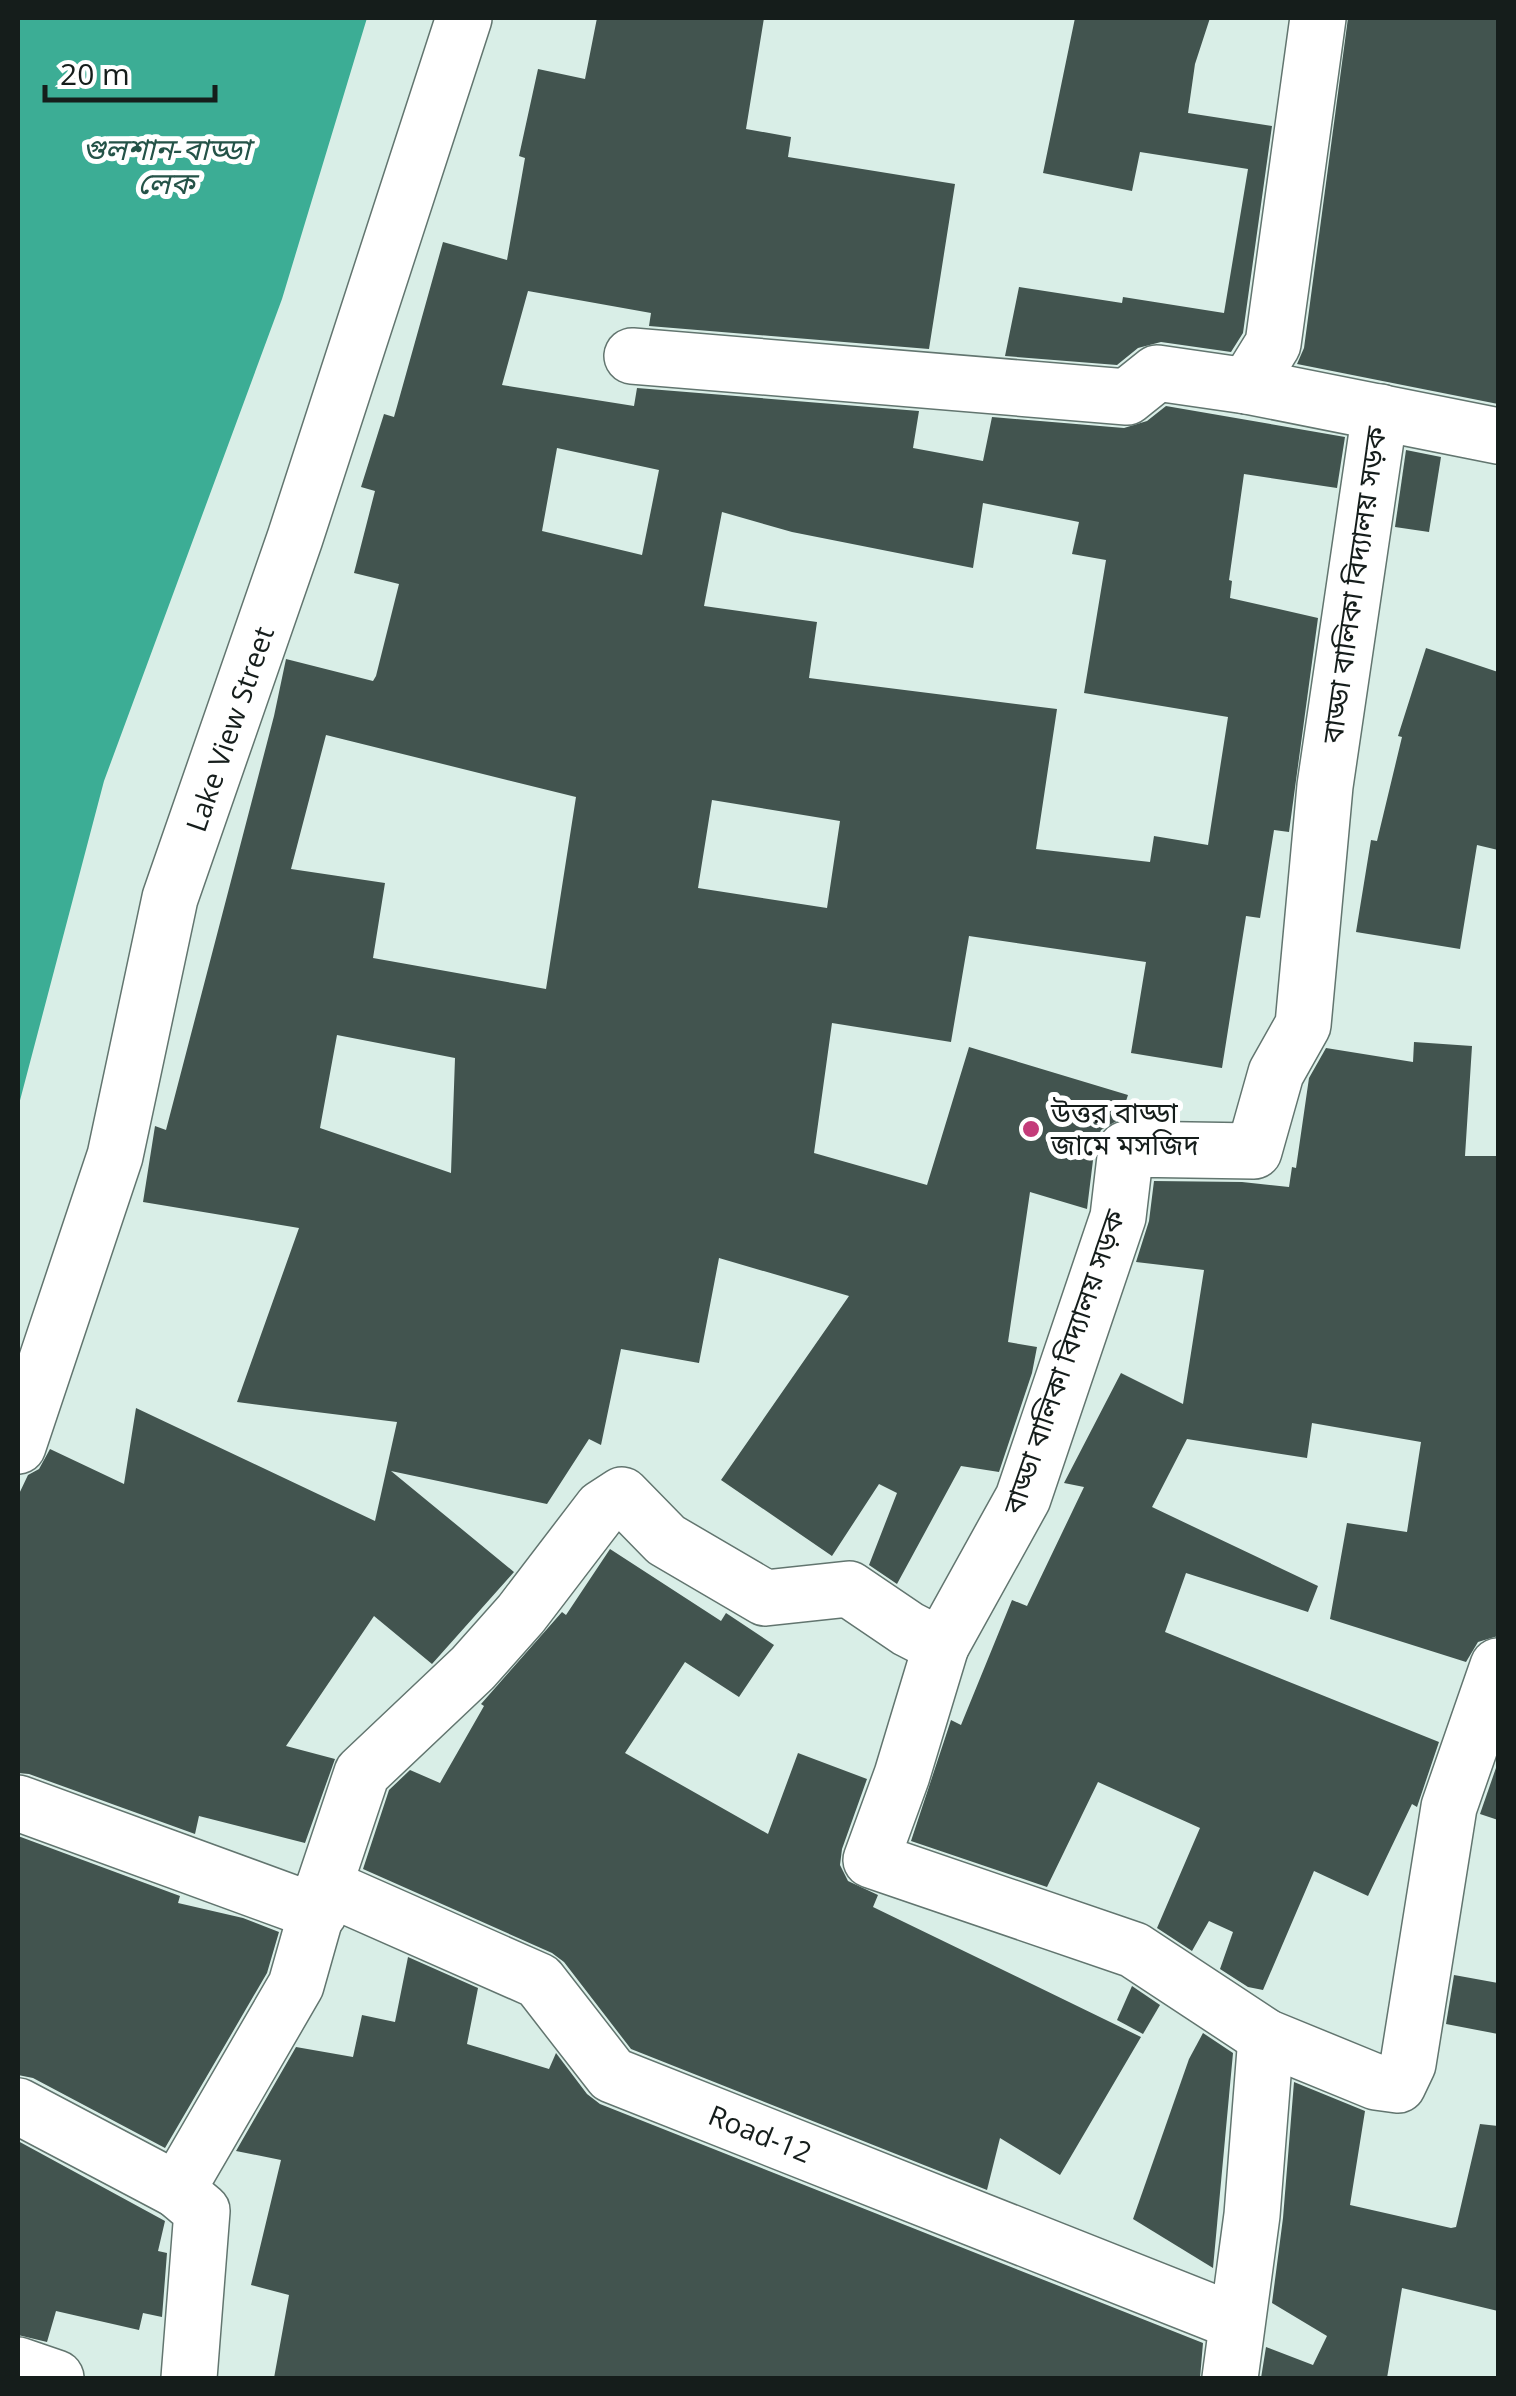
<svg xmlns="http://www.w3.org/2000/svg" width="1516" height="2396" font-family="'Open Sans','Noto Sans Bengali',sans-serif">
	<rect width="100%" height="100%" fill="#d9eee7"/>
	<path fill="#3cad95" d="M 18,18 L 367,18 L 282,299 L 104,781 L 18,1108 Z"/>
	<g fill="#42544f" fill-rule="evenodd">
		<path d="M 597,18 L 764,18 L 746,129 L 791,137 L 788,157 L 955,184 L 929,349 L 649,326 L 651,313 L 528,291 L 502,385 L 634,406 L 637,388 L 919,411 L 913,448 L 983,461 L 992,417 L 1124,428 L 1147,421 L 1166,406 L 1345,437 L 1337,488 L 1244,474 L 1229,580 L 1232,581 L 1230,598 L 1318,618 L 1289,832 L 1274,830 L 1260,918 L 1246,916 L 1222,1068 L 1131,1053 L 1146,962 L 969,936 L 951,1042 L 832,1023 L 814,1153 L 927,1185 L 969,1047 L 1128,1095 L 1120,1119 L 1101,1130 L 1095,1144 L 1087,1209 L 1030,1192 L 1008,1342 L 1037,1347 L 1032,1373 L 999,1472 L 961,1466 L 897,1584 L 869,1565 L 897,1493 L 879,1484 L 832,1556 L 721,1480 L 849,1296 L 719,1258 L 699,1363 L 621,1349 L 601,1445 L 589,1439 L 547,1504 L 391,1471 L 514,1572 L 432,1664 L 374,1616 L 286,1746 L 335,1759 L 305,1843 L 199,1816 L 195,1834 L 29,1774 L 18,1773 L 18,1496 L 28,1475 L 39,1469 L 50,1449 L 124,1484 L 136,1408 L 375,1521 L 397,1422 L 237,1402 L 299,1228 L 143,1202 L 155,1126 L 166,1130 L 274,716 L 286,659 L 373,681 L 376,676 L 399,584 L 354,573 L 375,491 L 361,487 L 384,414 L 394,417 L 443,242 L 507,260 L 525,158 L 519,156 L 538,69 L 585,79 ZM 557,448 L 659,470 L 642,555 L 542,531 ZM 983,503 L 1079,522 L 1072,554 L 1106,560 L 1084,693 L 1228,717 L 1208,845 L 1154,836 L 1150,862 L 1036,849 L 1057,709 L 809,678 L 817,622 L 704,606 L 722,512 L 792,532 L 973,568 ZM 326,735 L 576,797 L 546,989 L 373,958 L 385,883 L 291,869 ZM 712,800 L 840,821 L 827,908 L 698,888 ZM 337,1035 L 455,1058 L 451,1173 L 320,1128 Z"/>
		<path d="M 1075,18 L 1210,18 L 1195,64 L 1188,113 L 1272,126 L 1243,333 L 1231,352 L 1161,342 L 1138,348 L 1117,365 L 1005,356 L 1019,287 L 1122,303 L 1123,297 L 1224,313 L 1248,169 L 1140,152 L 1132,191 L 1043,173 Z"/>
		<path d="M 1348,18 L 1498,18 L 1498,404 L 1297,364 L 1304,348 Z"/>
		<path d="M 1406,450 L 1441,457 L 1429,532 L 1395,527 Z"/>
		<path d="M 1426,648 L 1498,672 L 1498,850 L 1477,845 L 1460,949 L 1356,932 L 1371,840 L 1377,841 L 1402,737 L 1398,736 Z"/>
		<path d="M 1414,1042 L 1472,1046 L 1465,1156 L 1498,1156 L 1498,1636 L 1478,1642 L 1466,1662 L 1330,1619 L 1347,1523 L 1407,1532 L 1421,1442 L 1312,1423 L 1307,1458 L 1187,1439 L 1152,1507 L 1318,1586 L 1308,1612 L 1186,1573 L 1165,1632 L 1439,1742 L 1417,1807 L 1412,1804 L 1368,1896 L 1314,1871 L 1263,1990 L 1248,1987 L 1220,1969 L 1233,1932 L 1209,1921 L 1192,1951 L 1157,1928 L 1200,1828 L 1098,1782 L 1047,1887 L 911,1841 L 951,1720 L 961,1725 L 1012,1600 L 1027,1606 L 1084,1487 L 1064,1483 L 1121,1373 L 1183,1404 L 1204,1270 L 1136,1262 L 1149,1221 L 1154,1181 L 1242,1182 L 1289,1187 L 1292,1167 L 1296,1168 L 1309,1078 L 1326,1048 L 1413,1062 Z"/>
		<path d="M 610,1549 L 721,1621 L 726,1613 L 774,1645 L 739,1697 L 685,1662 L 625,1753 L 768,1834 L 798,1753 L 867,1779 L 842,1849 L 840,1865 L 848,1881 L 878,1895 L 873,1907 L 1141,2037 L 1060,2175 L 1000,2138 L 987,2190 L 631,2049 L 564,1962 L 552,1953 L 363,1869 L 389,1790 L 410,1770 L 440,1783 L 484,1706 L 481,1704 L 562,1612 L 566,1615 Z"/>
		<path d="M 1497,1765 L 1498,1766 L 1498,1820 L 1480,1814 Z"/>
		<path d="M 18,1836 L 180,1896 L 178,1903 L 243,1918 L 279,1932 L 267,1973 L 165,2148 L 33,2078 L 18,2075 Z"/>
		<path d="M 408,1957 L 478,1988 L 467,2044 L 549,2069 L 556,2053 L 587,2094 L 600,2104 L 1203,2343 L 1200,2378 L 274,2378 L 289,2295 L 251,2285 L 281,2160 L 236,2151 L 296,2047 L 353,2057 L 362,2015 L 395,2022 Z"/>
		<path d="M 1454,1975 L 1498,1983 L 1498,2034 L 1446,2024 Z"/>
		<path d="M 1132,1986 L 1160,2005 L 1143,2034 L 1117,2020 Z"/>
		<path d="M 1203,2033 L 1233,2053 L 1213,2268 L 1133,2219 L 1189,2059 Z"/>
		<path d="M 1294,2082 L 1365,2111 L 1350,2205 L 1451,2228 L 1456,2227 L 1480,2124 L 1498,2126 L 1498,2311 L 1402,2288 L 1387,2378 L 1261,2378 L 1266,2347 L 1313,2365 L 1327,2336 L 1272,2303 L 1283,2218 Z"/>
		<path d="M 18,2141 L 165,2221 L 158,2251 L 167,2253 L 162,2317 L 143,2313 L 139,2330 L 56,2311 L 47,2342 L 18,2335 Z"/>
	</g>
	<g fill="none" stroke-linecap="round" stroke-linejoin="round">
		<defs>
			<g id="minor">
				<path d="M 1318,18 L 1273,344 L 1247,386 L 1498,436"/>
				<path d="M 632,356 L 1127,397 L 1157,373 L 1247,386"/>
				<path d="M 18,1446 L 115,1156 L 170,898 L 295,538 L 464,18"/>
				<path d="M 941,1646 L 902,1775 L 871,1860 L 1134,1950 L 1266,2037 L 1376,2082 L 1398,2085 L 1408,2064 L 1449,1807 L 1498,1666"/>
				<path d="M 18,1803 L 319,1913"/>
				<path d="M 324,1886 L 539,1981 L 612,2075 L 1236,2322"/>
				<path d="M 18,2106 L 177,2190"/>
				<path d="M 18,2365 L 56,2378"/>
				<path d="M 189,2378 L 202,2211 L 177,2190 L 296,1985 L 324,1886 L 362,1773 L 473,1668 L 521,1614 L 602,1508 L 622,1495 L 666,1540 L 765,1598 L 849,1589 L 908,1629 L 941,1646 L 1023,1498 L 1118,1217 L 1126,1149 L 1254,1151 L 1276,1073 L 1303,1025 L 1325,786 L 1380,412"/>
				<path d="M 1230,2378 L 1252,2215 L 1266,2037"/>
			</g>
		</defs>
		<use href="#minor" stroke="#62756f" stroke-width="58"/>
		<use href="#minor" stroke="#fff" stroke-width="55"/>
	</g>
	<circle fill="#c43c7a" stroke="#fff" stroke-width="4" cx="1031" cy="1129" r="10"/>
	<g text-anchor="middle" stroke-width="10" stroke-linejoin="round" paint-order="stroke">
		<g font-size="28" fill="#151d1b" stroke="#fff">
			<text transform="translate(1354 585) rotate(-82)" y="10">বাড্ডা বালিকা বিদ্যালয় সড়ক</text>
			<text transform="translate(230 729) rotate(-71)" y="10">Lake View Street</text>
			<text transform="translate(1064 1362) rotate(-71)" y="10">বাড্ডা বালিকা বিদ্যালয় সড়ক</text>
			<text transform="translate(760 2134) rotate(22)" y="10">Road-12</text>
		</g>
		<g font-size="28" fill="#151d1b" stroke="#fff" text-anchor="start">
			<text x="1051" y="1123">উত্তর বাড্ডা<tspan x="1051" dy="32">জামে মসজিদ</tspan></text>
		</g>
		<g font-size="30" font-style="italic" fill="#245348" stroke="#fff">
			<text x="166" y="160">গুলশান-বাড্ডা<tspan x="166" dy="34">লেক</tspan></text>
		</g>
	</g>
	<rect width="1516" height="2396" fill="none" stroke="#151d1b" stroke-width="40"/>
	<path d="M45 85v15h170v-15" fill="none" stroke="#151d1b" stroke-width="5"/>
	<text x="60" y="85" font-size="30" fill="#151d1b" stroke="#ffffff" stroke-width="8" paint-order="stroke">20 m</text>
</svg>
